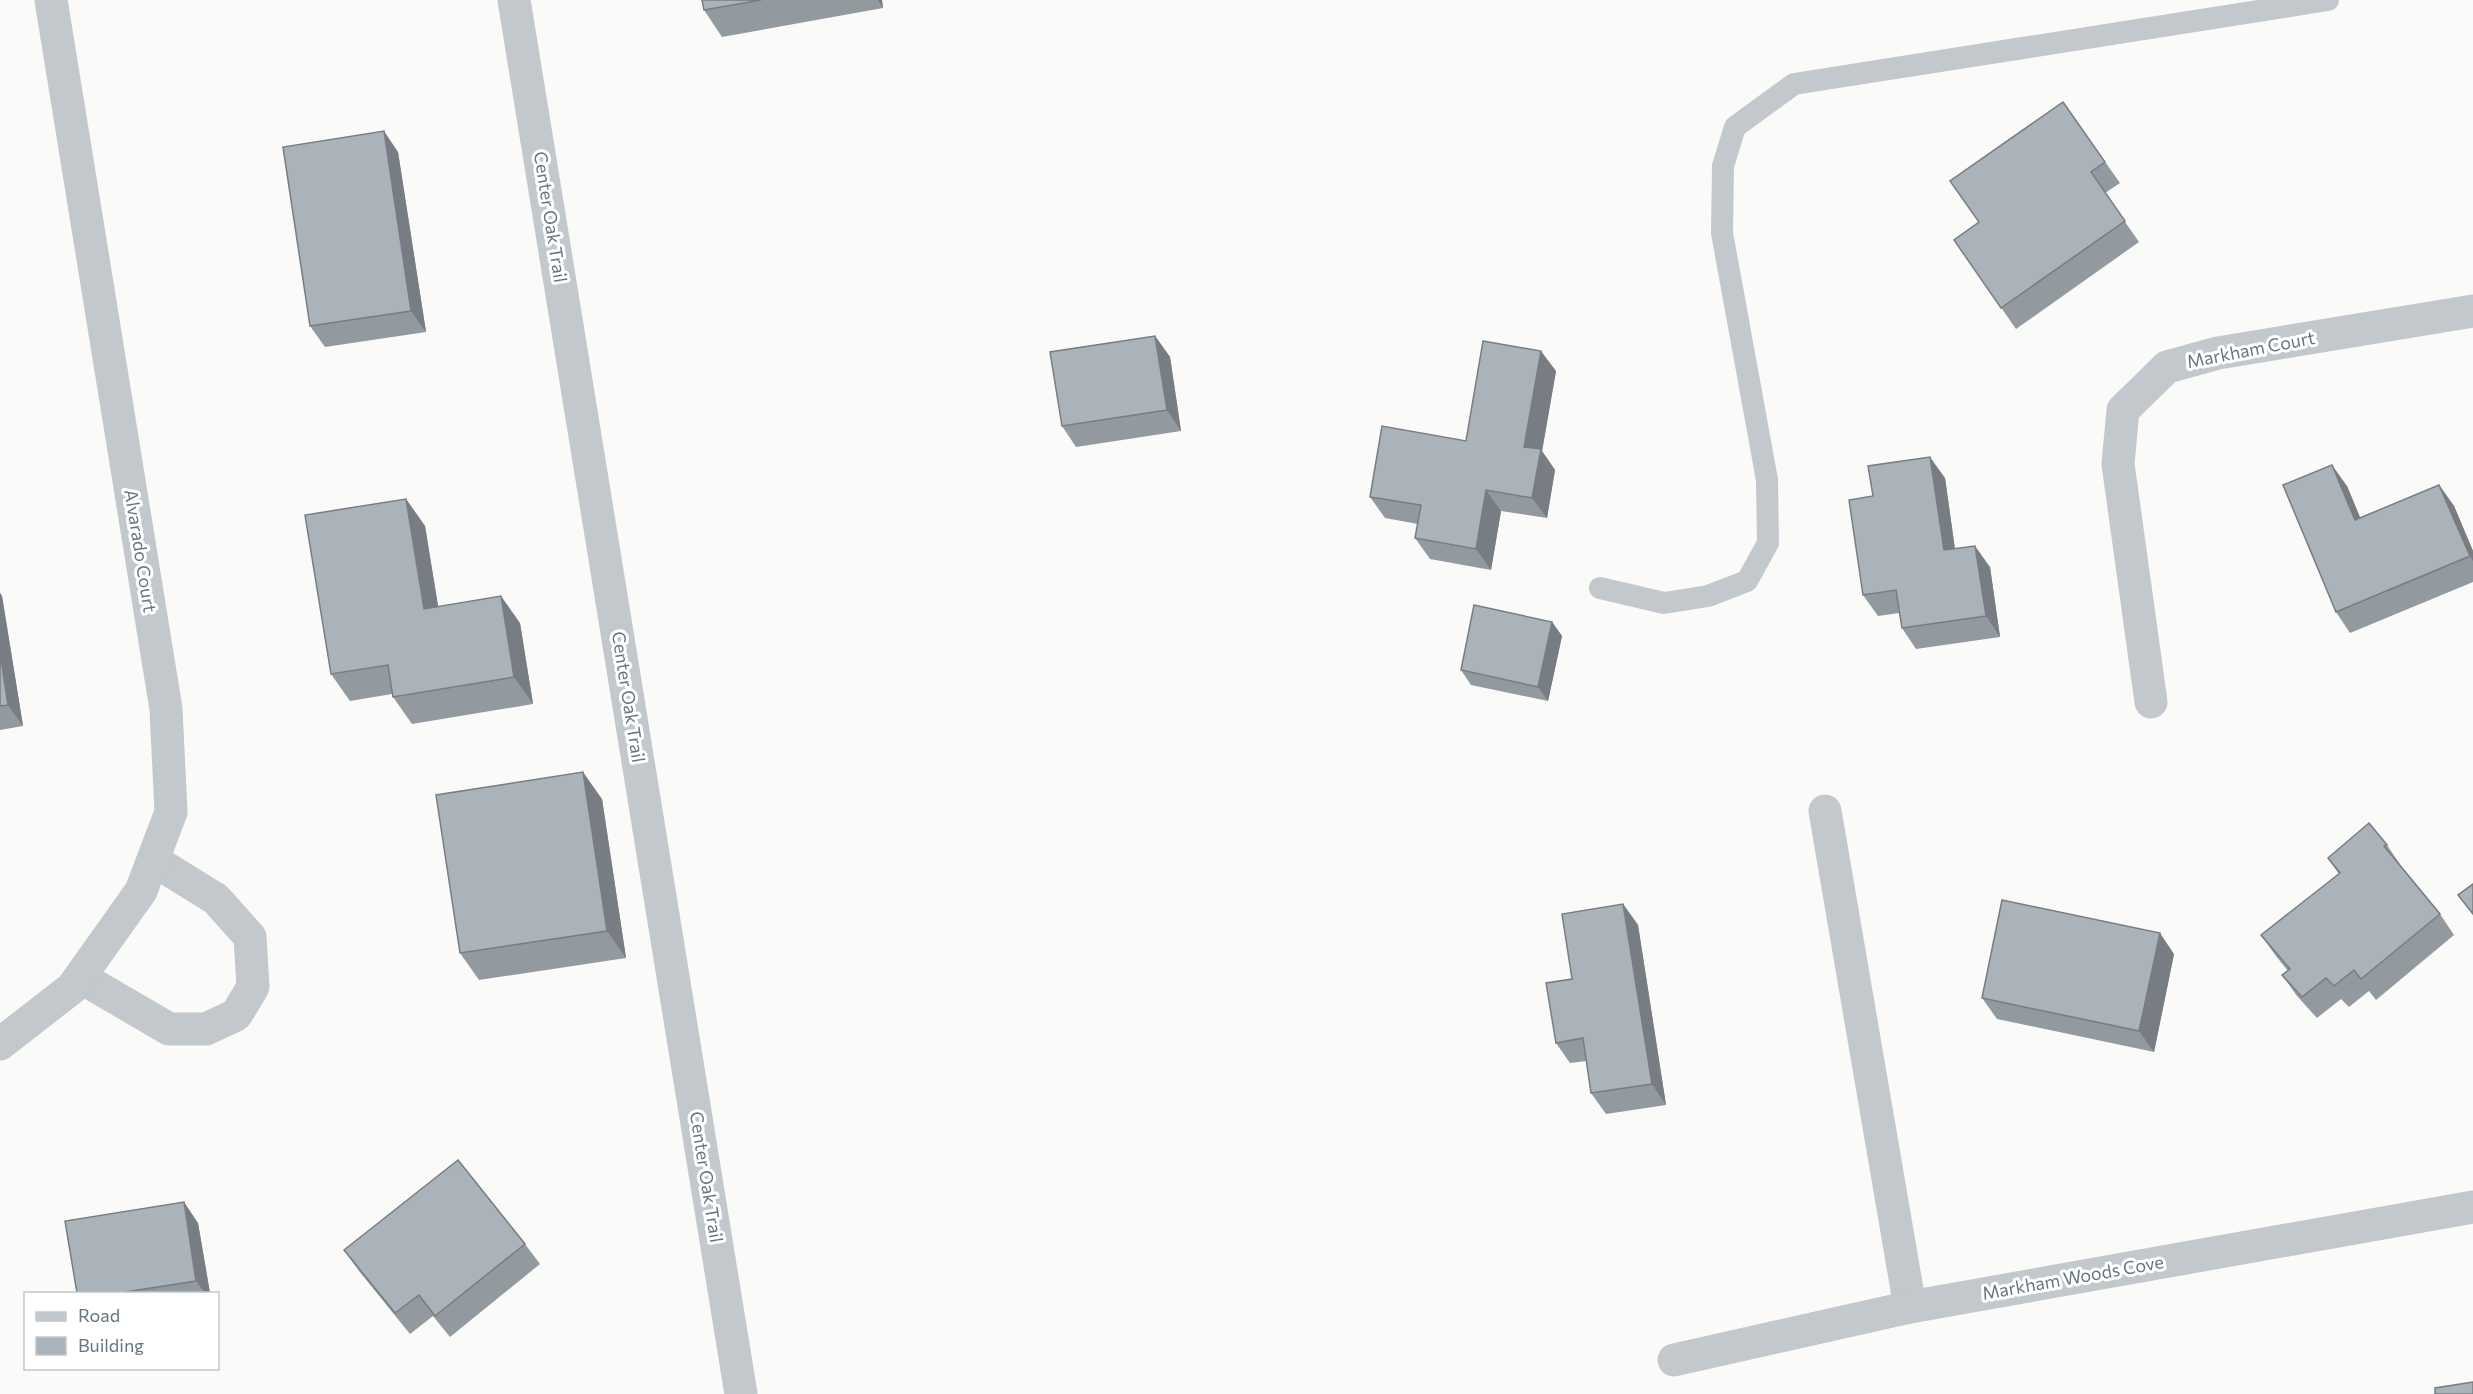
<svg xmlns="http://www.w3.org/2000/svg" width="2473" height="1394" font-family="Commissioner,sans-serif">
	<rect width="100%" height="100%" fill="#fafaf8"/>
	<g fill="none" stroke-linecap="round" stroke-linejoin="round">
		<path stroke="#c3c8cc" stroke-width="22" d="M 1600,588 L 1664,603 L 1708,596 L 1747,581 L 1768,543 L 1767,480 L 1722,233 L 1723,166 L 1735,127 L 1794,84 L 2328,0"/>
		<g stroke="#c3c8cc" stroke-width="33">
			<path d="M 514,0 L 741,1394"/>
			<path d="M 2151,702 L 2118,464 L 2123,410 L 2167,367 L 2218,353 L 2473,311"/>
			<path d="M 1825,811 L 1910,1307"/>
			<path d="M 80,977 L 169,1029 L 206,1029 L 236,1015 L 253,987 L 250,937 L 216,899 L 153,860"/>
			<path d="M 0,1044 L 72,988 L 141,891 L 171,812 L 166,709 L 51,0"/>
			<path d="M 1674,1360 L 1910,1307 L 2473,1207"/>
		</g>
	</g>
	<g fill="#929a9f">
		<path d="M 702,0 L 882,0 L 883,8 L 722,37 L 704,10 Z"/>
		<path d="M 2063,102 L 2120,183 L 2105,193 L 2139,242 L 2016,329 L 1954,240 L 1979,222 Z"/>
		<path d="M 398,152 L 426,332 L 325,347 L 310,326 Z"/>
		<path d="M 1155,336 L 1170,357 L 1181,431 L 1076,447 L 1062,426 Z"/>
		<path d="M 1556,371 L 1542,451 L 1555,470 L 1547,518 L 1501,511 L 1491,570 L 1430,559 L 1415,538 L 1418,524 L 1385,518 L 1370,497 L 1466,441 Z"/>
		<path d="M 1945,478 L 1955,549 L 1990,567 L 2000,637 L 1916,649 L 1902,628 L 1899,613 L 1878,616 L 1863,595 L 1873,496 Z"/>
		<path d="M 2439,485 L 2454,506 L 2473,551 L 2473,582 L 2350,633 L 2336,612 L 2347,486 L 2360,518 Z"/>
		<path d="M 406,499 L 425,526 L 438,607 L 520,623 L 533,704 L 412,724 L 393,697 L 392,694 L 350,701 L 331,674 Z"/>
		<path d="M 0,593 L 2,596 L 23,726 L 0,730 Z"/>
		<path d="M 1552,622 L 1562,636 L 1548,701 L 1471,685 L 1461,670 Z"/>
		<path d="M 602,799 L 626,958 L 479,980 L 460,953 Z"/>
		<path d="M 2387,845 L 2401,866 L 2440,914 L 2454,935 L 2376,1000 L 2369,991 L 2349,1007 L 2341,999 L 2317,1018 L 2297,996 L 2282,975 L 2288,971 L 2276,956 L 2261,935 L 2339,874 L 2328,858 Z"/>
		<path d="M 1623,904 L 1638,925 L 1666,1105 L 1606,1114 L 1591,1093 L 1586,1061 L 1570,1063 L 1556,1043 L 1572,979 Z"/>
		<path d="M 2174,954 L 2154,1052 L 1997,1019 L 1982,998 Z"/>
		<path d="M 198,1223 L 210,1293 L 77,1293 Z"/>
		<path d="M 525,1244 L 540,1264 L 450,1337 L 433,1316 L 410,1334 L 359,1271 L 344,1250 Z"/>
	</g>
	<g fill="#777d82">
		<path d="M 878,0 L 882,0 L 883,8 Z"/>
		<path d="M 384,131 L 398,152 L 426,332 L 411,311 Z"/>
		<path d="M 1155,336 L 1170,357 L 1181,431 L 1167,410 Z"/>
		<path d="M 1541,351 L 1556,371 L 1542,451 L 1555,470 L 1547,518 L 1532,498 L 1524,447 Z"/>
		<path d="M 1930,457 L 1945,478 L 1958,571 L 1944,550 Z"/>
		<path d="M 2332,465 L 2347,486 L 2370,541 L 2355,520 Z"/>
		<path d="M 2439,485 L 2454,506 L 2473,551 L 2473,561 L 2470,556 Z"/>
		<path d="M 1486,490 L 1501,511 L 1491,570 L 1476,549 Z"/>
		<path d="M 406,499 L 425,526 L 443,636 L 424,609 Z"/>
		<path d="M 1975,546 L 1990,567 L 2000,637 L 1986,616 Z"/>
		<path d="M 0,593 L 2,596 L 23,726 L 8,705 L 0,653 Z"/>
		<path d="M 501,596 L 520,623 L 533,704 L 514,677 Z"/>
		<path d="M 1552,622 L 1562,636 L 1548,701 L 1538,687 Z"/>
		<path d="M 583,772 L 602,799 L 626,958 L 607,931 Z"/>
		<path d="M 1623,904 L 1638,925 L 1666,1105 L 1652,1084 Z"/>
		<path d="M 2160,933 L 2174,954 L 2154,1052 L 2139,1031 Z"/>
		<path d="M 184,1202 L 198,1223 L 210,1293 L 205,1293 L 196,1281 Z"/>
	</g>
	<g fill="#aab3b9" stroke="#777d82" stroke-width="1.5">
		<path d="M 702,0 L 761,0 L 704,10 Z"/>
		<path d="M 2063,102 L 2105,162 L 2091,172 L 2125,221 L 2001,308 L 1954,240 L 1979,222 L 1950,181 Z"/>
		<path d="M 384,131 L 411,311 L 310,326 L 283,147 Z"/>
		<path d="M 1155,336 L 1167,410 L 1062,426 L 1050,352 Z"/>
		<path d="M 1483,341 L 1541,351 L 1524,447 L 1541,449 L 1532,498 L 1486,490 L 1476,549 L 1415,538 L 1421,505 L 1370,497 L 1382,426 L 1466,441 Z"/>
		<path d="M 1930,457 L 1944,550 L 1975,546 L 1986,616 L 1902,628 L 1896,590 L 1863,595 L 1849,500 L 1873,496 L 1868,466 Z"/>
		<path d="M 2332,465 L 2355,520 L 2439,485 L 2470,556 L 2336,612 L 2283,485 Z"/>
		<path d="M 406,499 L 424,609 L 501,596 L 514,677 L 393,697 L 388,665 L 331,674 L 305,515 Z"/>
		<path d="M 1474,605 L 1552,622 L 1538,687 L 1461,670 Z"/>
		<path d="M 0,653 L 8,705 L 0,706 Z"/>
		<path d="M 583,772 L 607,931 L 460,953 L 436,795 Z"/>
		<path d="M 2369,823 L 2387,845 L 2384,846 L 2440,914 L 2361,979 L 2354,970 L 2334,986 L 2326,978 L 2302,997 L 2282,975 L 2290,969 L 2261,935 L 2340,873 L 2328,858 Z"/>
		<path d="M 2473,884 L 2473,914 L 2458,895 Z"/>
		<path d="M 2002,900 L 2160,933 L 2139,1031 L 1982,998 Z"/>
		<path d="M 1623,904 L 1652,1084 L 1591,1093 L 1583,1038 L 1556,1043 L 1546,983 L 1572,979 L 1562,914 Z"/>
		<path d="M 458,1160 L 525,1244 L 435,1316 L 419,1295 L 395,1313 L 344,1250 Z"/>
		<path d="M 184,1202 L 196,1281 L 119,1293 L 77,1293 L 65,1221 Z"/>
		<path d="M 2473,1382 L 2473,1394 L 2435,1394 L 2435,1388 Z"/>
	</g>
	<g text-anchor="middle" stroke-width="6" stroke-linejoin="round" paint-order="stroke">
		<g font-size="18" fill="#657683" stroke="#fff">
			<text transform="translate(550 217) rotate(81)" y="6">Center Oak Trail</text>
			<text transform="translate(2251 350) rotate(-11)" y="6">Markham Court</text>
			<text transform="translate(140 551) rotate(81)" y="6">Alvarado Court</text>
			<text transform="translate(628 697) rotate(81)" y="6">Center Oak Trail</text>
			<text transform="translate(706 1177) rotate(81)" y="6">Center Oak Trail</text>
			<text transform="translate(2073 1278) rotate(-10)" y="6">Markham Woods Cove</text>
		</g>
	</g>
	<rect x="24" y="1292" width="195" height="78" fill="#ffffff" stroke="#c1c8cd" stroke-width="1.5"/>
	<rect x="36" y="1312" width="30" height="9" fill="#c3c8cc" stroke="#c1c8cd" stroke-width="1.5"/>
	<text x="78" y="1322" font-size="18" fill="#657683">Road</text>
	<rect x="36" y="1337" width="30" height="18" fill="#aab3b9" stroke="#c1c8cd" stroke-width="1.5"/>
	<text x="78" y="1352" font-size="18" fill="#657683">Building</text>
</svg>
